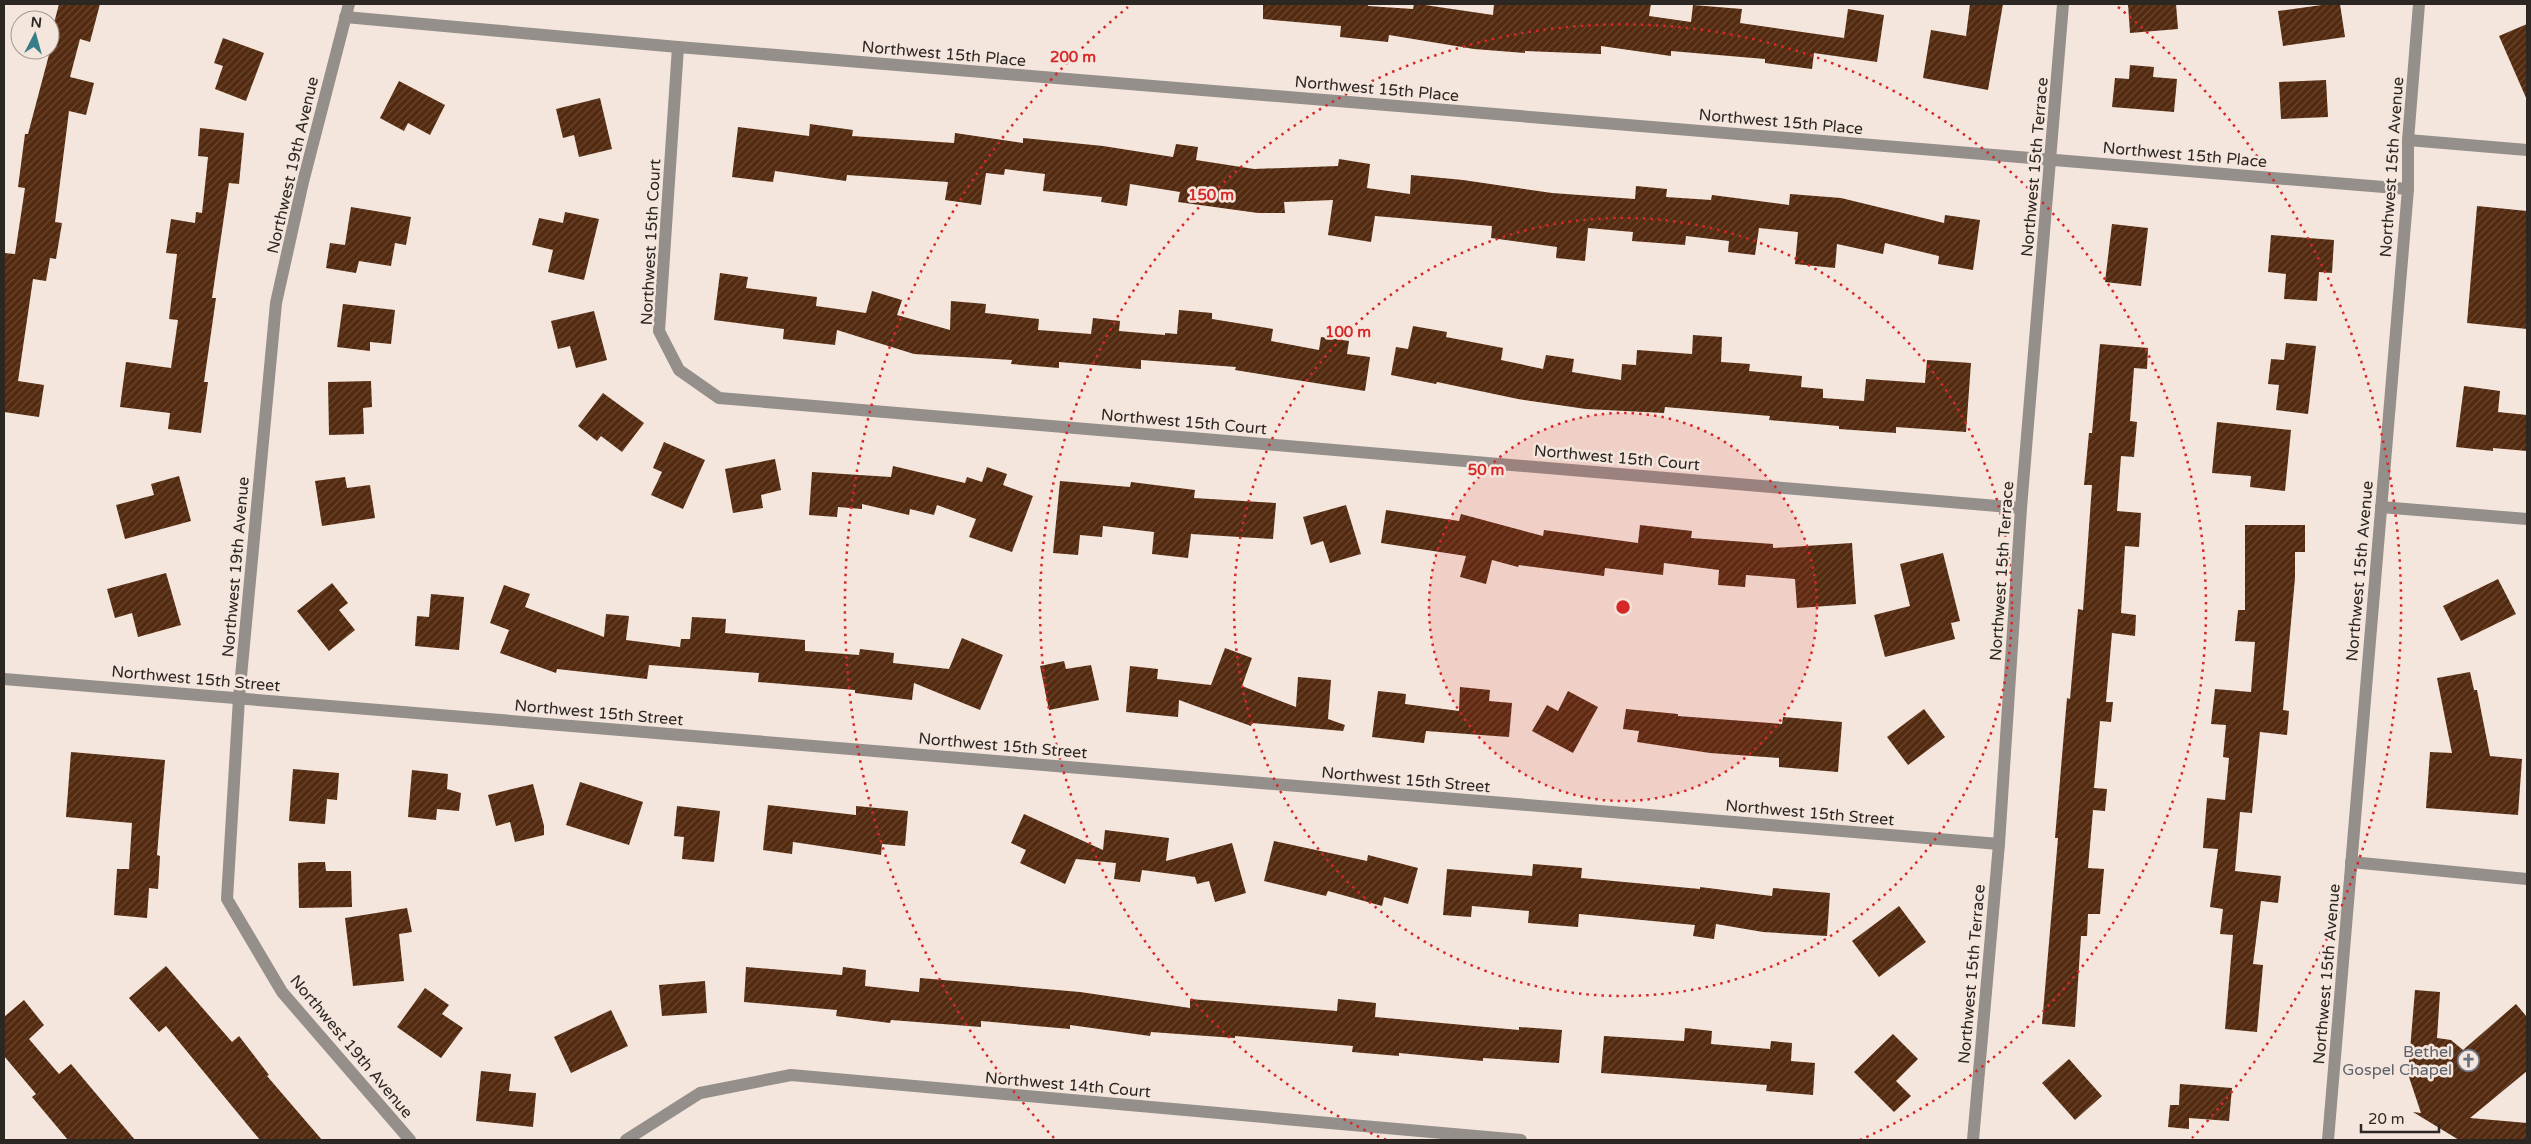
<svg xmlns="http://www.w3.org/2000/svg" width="2531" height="1144" font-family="'Varela Round',sans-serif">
	<defs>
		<pattern id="building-hatch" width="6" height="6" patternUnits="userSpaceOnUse" patternTransform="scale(1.25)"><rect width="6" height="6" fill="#532a0f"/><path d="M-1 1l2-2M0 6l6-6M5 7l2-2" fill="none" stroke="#694832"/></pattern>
	</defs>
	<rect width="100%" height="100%" fill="#f4e6dc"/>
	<g fill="url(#building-hatch)">
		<path d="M 59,4 L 100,4 L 90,42 L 80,39 L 70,77 L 94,83 L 86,115 L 69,111 L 55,222 L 62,223 L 56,259 L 50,258 L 46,281 L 33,279 L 18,381 L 44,385 L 39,417 L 4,412 L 4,253 L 15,254 L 25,188 L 18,187 L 25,134 L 28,134 L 55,32 L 52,31 Z"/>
		<path d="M 1263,4 L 1368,4 L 1368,6 L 1413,9 L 1414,4 L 1418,4 L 1493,15 L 1494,4 L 1651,4 L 1649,16 L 1691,22 L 1693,5 L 1742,9 L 1740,23 L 1844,38 L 1848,9 L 1884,15 L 1877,62 L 1814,53 L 1812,69 L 1765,63 L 1765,59 L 1671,51 L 1671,56 L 1601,46 L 1601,54 L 1525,51 L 1525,53 L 1474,49 L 1389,35 L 1388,42 L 1340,37 L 1341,26 L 1263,19 Z"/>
		<path d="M 1970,4 L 2003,4 L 1988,90 L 1923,78 L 1931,30 L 1966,36 Z"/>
		<path d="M 2128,4 L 2176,4 L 2178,29 L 2130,33 Z"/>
		<path d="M 2329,4 L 2340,4 L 2345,37 L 2283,46 L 2278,11 Z"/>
		<path d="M 2527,24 L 2527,100 L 2499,36 Z"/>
		<path d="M 223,38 L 264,53 L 246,101 L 215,89 L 223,66 L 214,63 Z"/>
		<path d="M 2130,65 L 2154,67 L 2153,77 L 2177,79 L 2174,112 L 2112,107 L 2115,78 L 2129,79 Z"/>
		<path d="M 2326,80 L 2328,117 L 2281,119 L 2279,82 Z"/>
		<path d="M 399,81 L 445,105 L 430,135 L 408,123 L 404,131 L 380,118 Z"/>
		<path d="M 600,98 L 612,149 L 579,157 L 574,135 L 563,138 L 556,109 Z"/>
		<path d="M 810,124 L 853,130 L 852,136 L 954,143 L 955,133 L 1023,143 L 1023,138 L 1103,146 L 1173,157 L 1176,144 L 1198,147 L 1196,160 L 1254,169 L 1338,166 L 1339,159 L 1370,164 L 1367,188 L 1410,194 L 1411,175 L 1463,180 L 1552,193 L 1635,199 L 1636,186 L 1667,189 L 1666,197 L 1711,200 L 1712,195 L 1789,205 L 1790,194 L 1841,198 L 1944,223 L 1945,215 L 1980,220 L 1973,270 L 1938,264 L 1939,256 L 1885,243 L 1883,254 L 1837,244 L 1835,268 L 1795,264 L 1798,232 L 1759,228 L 1755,255 L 1728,252 L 1729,241 L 1686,236 L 1685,245 L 1632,241 L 1633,232 L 1588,228 L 1585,261 L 1556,258 L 1557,247 L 1491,238 L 1492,226 L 1375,216 L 1371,242 L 1328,235 L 1333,200 L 1284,202 L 1285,213 L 1258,213 L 1178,202 L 1180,192 L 1130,184 L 1127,206 L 1101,202 L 1102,197 L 1043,191 L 1045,174 L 1005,169 L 1004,175 L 986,173 L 981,205 L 945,200 L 948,182 L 847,175 L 846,181 L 775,171 L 773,182 L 732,177 L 738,127 L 809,136 Z"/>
		<path d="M 200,128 L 244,133 L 239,184 L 229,183 L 212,298 L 216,298 L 204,382 L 208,382 L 201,433 L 168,429 L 170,413 L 120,407 L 126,362 L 171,368 L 178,320 L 169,319 L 177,254 L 166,253 L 171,219 L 195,223 L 196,212 L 202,213 L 208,157 L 198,156 Z"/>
		<path d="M 2477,206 L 2527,211 L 2527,329 L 2467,323 Z"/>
		<path d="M 351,207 L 411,217 L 406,245 L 395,243 L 391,266 L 359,261 L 356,273 L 326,268 L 330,243 L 345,245 Z"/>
		<path d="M 565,212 L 599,219 L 584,280 L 548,272 L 553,250 L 532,245 L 539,218 L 563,223 Z"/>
		<path d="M 2112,224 L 2148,228 L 2141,286 L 2105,282 Z"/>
		<path d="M 2271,235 L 2334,240 L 2332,273 L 2319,272 L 2317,301 L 2284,299 L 2286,274 L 2268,272 Z"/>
		<path d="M 720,273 L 748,277 L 746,288 L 817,297 L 816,306 L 866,313 L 872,291 L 902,300 L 897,315 L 950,330 L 951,301 L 986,304 L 985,313 L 1039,319 L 1038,330 L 1091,334 L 1093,318 L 1120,321 L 1119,331 L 1165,335 L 1165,333 L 1177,334 L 1179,310 L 1212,313 L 1212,319 L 1273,329 L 1271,341 L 1319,350 L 1321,337 L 1349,341 L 1347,354 L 1370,357 L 1365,391 L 1235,370 L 1236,367 L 1141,360 L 1141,369 L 1059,362 L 1059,368 L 1011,364 L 1012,360 L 914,354 L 837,330 L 835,345 L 783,339 L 784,329 L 714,320 Z"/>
		<path d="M 343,304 L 395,310 L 391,344 L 370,342 L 370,351 L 337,347 Z"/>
		<path d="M 594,311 L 607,360 L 576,368 L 570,346 L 558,349 L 551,321 Z"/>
		<path d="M 1413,326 L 1447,332 L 1446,337 L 1503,348 L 1501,360 L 1543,369 L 1546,355 L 1574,359 L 1572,372 L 1621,380 L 1622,364 L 1636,365 L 1637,350 L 1692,354 L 1693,335 L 1722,337 L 1721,362 L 1750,364 L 1749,371 L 1802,376 L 1801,387 L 1823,389 L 1823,398 L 1864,401 L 1866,379 L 1925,383 L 1927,360 L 1971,363 L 1966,432 L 1896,427 L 1896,433 L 1839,429 L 1839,426 L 1769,420 L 1770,416 L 1665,407 L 1664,413 L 1586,409 L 1518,399 L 1437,382 L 1436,384 L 1391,375 L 1396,347 L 1408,349 Z"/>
		<path d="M 2286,343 L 2316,346 L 2308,414 L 2276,410 L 2279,385 L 2268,384 L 2271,359 L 2284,360 Z"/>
		<path d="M 2100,344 L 2148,348 L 2147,369 L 2134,368 L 2130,421 L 2137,422 L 2134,457 L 2121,456 L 2117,511 L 2141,513 L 2139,547 L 2125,546 L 2121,613 L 2136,615 L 2135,636 L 2112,633 L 2106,702 L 2113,702 L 2111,722 L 2100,721 L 2094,788 L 2107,789 L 2105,811 L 2093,810 L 2088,868 L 2104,869 L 2100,914 L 2088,914 L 2087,936 L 2081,936 L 2075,1027 L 2042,1024 L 2058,838 L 2055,838 L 2067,698 L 2070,699 L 2078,609 L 2083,610 L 2092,485 L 2084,485 L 2089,433 L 2092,433 Z"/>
		<path d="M 371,381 L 372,407 L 363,408 L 364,434 L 329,435 L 328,382 Z"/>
		<path d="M 2464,386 L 2500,391 L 2498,412 L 2527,415 L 2527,451 L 2493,448 L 2493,451 L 2456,447 Z"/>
		<path d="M 603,393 L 644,423 L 622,452 L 601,436 L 597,441 L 578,426 Z"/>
		<path d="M 2217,422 L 2291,430 L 2285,491 L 2250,487 L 2251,476 L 2212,473 Z"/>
		<path d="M 664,442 L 705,460 L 683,509 L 651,495 L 662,472 L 653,468 Z"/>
		<path d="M 775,459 L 781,490 L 761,495 L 763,508 L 733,513 L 725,469 Z"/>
		<path d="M 893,466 L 965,483 L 967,477 L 982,482 L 987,467 L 1007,474 L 1003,485 L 1033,496 L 1012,552 L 969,537 L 976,519 L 937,505 L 934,515 L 910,509 L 909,515 L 862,504 L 862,509 L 838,507 L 837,517 L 809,515 L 812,472 L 891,477 Z"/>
		<path d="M 179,476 L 191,521 L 125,539 L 116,505 L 154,495 L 151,484 Z"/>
		<path d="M 345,477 L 347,488 L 370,485 L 375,518 L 322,526 L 315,481 Z"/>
		<path d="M 1060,481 L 1130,487 L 1131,482 L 1195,490 L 1194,498 L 1276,503 L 1273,539 L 1191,534 L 1188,558 L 1152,554 L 1154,532 L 1103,526 L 1102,537 L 1080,535 L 1078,555 L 1053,553 Z"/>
		<path d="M 1346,505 L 1361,554 L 1330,563 L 1323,541 L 1311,545 L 1303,517 Z"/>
		<path d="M 1386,510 L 1459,521 L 1461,514 L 1543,536 L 1544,530 L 1638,543 L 1640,525 L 1692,531 L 1691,538 L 1773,544 L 1773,548 L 1852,543 L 1856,604 L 1797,608 L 1795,579 L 1746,575 L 1745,587 L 1718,585 L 1719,570 L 1664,563 L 1663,575 L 1605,568 L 1604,576 L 1519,565 L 1518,567 L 1492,560 L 1486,584 L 1460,577 L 1466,556 L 1381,543 Z"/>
		<path d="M 2245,525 L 2305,525 L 2305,552 L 2295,552 L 2295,578 L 2283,710 L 2289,711 L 2287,735 L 2260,732 L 2252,813 L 2240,812 L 2235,871 L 2281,876 L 2278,903 L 2261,901 L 2253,964 L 2263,965 L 2257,1032 L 2225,1029 L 2233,935 L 2220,934 L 2223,909 L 2210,907 L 2218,849 L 2203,848 L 2207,798 L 2225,800 L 2229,758 L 2223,757 L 2226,725 L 2211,724 L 2215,689 L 2251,692 L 2255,642 L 2235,641 L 2238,610 L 2245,610 Z"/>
		<path d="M 1943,553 L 1960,621 L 1951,623 L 1955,639 L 1885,657 L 1874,615 L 1910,606 L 1900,564 Z"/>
		<path d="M 166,573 L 181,625 L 138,637 L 132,613 L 115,618 L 107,589 Z"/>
		<path d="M 2498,579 L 2516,614 L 2461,641 L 2443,606 Z"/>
		<path d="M 332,583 L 348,603 L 339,610 L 355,630 L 329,651 L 297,611 Z"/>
		<path d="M 504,585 L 530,594 L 525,607 L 604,637 L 606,614 L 629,616 L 626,640 L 680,647 L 681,639 L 690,639 L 692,617 L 726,619 L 725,633 L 805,640 L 805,651 L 859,655 L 860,649 L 894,653 L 893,663 L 949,669 L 962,638 L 1003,655 L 980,710 L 914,683 L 912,700 L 855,693 L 855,690 L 758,682 L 759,673 L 649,665 L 647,679 L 557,669 L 556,673 L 500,653 L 509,630 L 490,623 Z"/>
		<path d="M 431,594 L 464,597 L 459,650 L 415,646 L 417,616 L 429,617 Z"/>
		<path d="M 1225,648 L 1252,658 L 1242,686 L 1296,707 L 1298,677 L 1331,680 L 1328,719 L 1345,725 L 1343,731 L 1252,723 L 1251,726 L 1179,700 L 1178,717 L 1126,712 L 1130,666 L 1158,669 L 1157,679 L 1211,685 Z"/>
		<path d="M 1064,661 L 1066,669 L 1091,665 L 1099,700 L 1049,710 L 1040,666 Z"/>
		<path d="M 2470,672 L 2474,690 L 2477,690 L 2490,756 L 2522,759 L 2518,815 L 2426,808 L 2430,752 L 2452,753 L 2437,678 Z"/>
		<path d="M 1460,687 L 1490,690 L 1489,701 L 1512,703 L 1509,737 L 1426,731 L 1424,743 L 1372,737 L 1378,691 L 1406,694 L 1405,704 L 1459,711 Z"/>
		<path d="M 1568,691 L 1598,707 L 1573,753 L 1532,731 L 1547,705 L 1558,711 Z"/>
		<path d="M 1626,709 L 1678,714 L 1678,716 L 1782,724 L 1783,717 L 1842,722 L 1838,772 L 1779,767 L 1779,758 L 1710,753 L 1637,742 L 1639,731 L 1623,729 Z"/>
		<path d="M 1924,709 L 1945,737 L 1908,765 L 1887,737 Z"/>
		<path d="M 71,752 L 165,760 L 157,855 L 160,856 L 158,889 L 149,888 L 147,918 L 114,915 L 117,869 L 129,869 L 132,823 L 66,817 Z"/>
		<path d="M 293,769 L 339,773 L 337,800 L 327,799 L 325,824 L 289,821 Z"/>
		<path d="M 412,770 L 448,774 L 447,789 L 461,793 L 459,811 L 437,809 L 436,820 L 408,817 Z"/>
		<path d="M 580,782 L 643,802 L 629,845 L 566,825 Z"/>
		<path d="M 533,784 L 544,826 L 544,835 L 515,842 L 510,822 L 496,826 L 488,795 Z"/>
		<path d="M 768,805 L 856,815 L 856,806 L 908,811 L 905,846 L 882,844 L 881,855 L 793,842 L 792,854 L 763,850 Z"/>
		<path d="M 677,806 L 720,811 L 714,862 L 682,859 L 684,837 L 674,836 Z"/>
		<path d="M 1024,814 L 1103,850 L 1105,830 L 1169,838 L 1166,861 L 1232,843 L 1246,893 L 1215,902 L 1209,881 L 1197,884 L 1195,877 L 1142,870 L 1140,882 L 1114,879 L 1116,863 L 1076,859 L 1065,884 L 1020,863 L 1026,850 L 1011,843 Z"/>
		<path d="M 1274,841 L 1367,861 L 1368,855 L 1418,868 L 1408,904 L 1384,897 L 1382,906 L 1328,891 L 1326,896 L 1264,881 Z"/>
		<path d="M 311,862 L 325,862 L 326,871 L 351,871 L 352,907 L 299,908 L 298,863 Z"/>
		<path d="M 1533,864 L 1582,868 L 1581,878 L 1700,889 L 1700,887 L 1772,896 L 1773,888 L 1830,893 L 1827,936 L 1763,932 L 1716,924 L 1714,939 L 1693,936 L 1695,925 L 1579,914 L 1578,927 L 1528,923 L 1529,911 L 1472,906 L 1471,917 L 1443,915 L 1447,869 L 1532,876 Z"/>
		<path d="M 1899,906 L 1926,942 L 1879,977 L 1852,941 Z"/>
		<path d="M 407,908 L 412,932 L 399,934 L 404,981 L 353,986 L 345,918 Z"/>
		<path d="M 166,966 L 232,1042 L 239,1036 L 269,1075 L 267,1076 L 322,1140 L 260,1140 L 166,1026 L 159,1032 L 129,998 Z"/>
		<path d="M 746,967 L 842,975 L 843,967 L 866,970 L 865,986 L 919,992 L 920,978 L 1080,992 L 1190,1008 L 1190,999 L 1337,1011 L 1338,999 L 1376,1003 L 1375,1017 L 1519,1030 L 1519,1027 L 1562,1030 L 1559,1063 L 1483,1058 L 1483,1061 L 1399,1053 L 1399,1056 L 1352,1052 L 1353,1046 L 1235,1036 L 1235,1038 L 1151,1032 L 1150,1036 L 1070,1025 L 1070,1029 L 981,1021 L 981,1027 L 891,1020 L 890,1023 L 836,1016 L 837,1010 L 744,1002 Z"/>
		<path d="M 705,981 L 707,1013 L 662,1016 L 659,985 Z"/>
		<path d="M 425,988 L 449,1005 L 442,1014 L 463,1028 L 441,1058 L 397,1027 Z"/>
		<path d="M 2415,990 L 2440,992 L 2437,1038 L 2451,1040 L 2463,1050 L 2516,1004 L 2527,1017 L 2527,1071 L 2470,1118 L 2527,1123 L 2527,1140 L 2459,1140 L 2413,1112 L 2421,1113 L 2408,1074 Z"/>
		<path d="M 24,1000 L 44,1025 L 29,1039 L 59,1074 L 71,1064 L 135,1140 L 68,1140 L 32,1097 L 36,1094 L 4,1056 L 4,1017 Z"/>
		<path d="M 611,1010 L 628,1046 L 571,1073 L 554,1037 Z"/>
		<path d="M 1685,1028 L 1712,1031 L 1711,1044 L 1770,1049 L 1771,1041 L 1792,1043 L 1791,1061 L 1815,1063 L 1813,1095 L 1766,1091 L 1767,1085 L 1601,1073 L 1604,1036 L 1684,1041 Z"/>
		<path d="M 1893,1034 L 1918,1059 L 1896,1081 L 1911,1096 L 1894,1112 L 1854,1072 Z"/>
		<path d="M 2069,1059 L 2102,1096 L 2075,1120 L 2042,1083 Z"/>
		<path d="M 481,1071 L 511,1074 L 509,1091 L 536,1093 L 533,1127 L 476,1121 Z"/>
		<path d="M 2180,1084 L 2232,1088 L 2229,1121 L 2189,1118 L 2189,1129 L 2168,1127 L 2170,1105 L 2179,1105 Z"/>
	</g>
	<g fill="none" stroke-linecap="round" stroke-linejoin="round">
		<g stroke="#948f8a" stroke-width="12">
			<path d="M 349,4 L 303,182 L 276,303 L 239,698 L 227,899 L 282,992 L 410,1140"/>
			<path d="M 345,17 L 678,47 L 2408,189"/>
			<path d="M 678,47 L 659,331 L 679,370 L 719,398 L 2021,508"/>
			<path d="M 2408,140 L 2527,150"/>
			<path d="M 2381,507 L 2527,519"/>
			<path d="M 4,679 L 1999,844"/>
			<path d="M 2351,862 L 2527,879"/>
			<path d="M 626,1140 L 700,1093 L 791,1075 L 1521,1140"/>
			<path d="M 1973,1140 L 1999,844 L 2021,508 L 2063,4"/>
		</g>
		<path stroke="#948f8a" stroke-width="12" d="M 2328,1140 L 2408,189 L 2408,140 L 2419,4"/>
	</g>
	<circle cx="1623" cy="607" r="194" fill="#d62828" fill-opacity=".12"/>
	<g fill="none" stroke="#d62828" stroke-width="2.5" stroke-dasharray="2.5 5">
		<circle cx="1623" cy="607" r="194"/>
		<circle cx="1623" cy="607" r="389"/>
		<path d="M1386 1140A583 583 0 1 1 1860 1140"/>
		<path d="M1054 1138A778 778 0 0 1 1128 7M2118 7A778 778 0 0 1 2192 1138"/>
	</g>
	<defs>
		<symbol id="church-ring" viewBox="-11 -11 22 22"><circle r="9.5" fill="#f4e6dc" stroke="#6b7280" stroke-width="1.5"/><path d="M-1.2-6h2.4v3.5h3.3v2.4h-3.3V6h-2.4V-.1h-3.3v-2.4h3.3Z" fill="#6b7280"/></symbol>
	</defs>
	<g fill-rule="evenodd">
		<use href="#church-ring" x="2456" y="1048" width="25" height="25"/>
	</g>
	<g text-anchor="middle" stroke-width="5" stroke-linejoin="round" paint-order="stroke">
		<g font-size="16" fill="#2d2724" stroke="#f4e6dc">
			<text transform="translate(944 53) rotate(5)" y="6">Northwest 15th Place</text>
			<text transform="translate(1377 88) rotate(5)" y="6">Northwest 15th Place</text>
			<text transform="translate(1781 121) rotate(5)" y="6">Northwest 15th Place</text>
			<text transform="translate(2185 154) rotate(5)" y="6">Northwest 15th Place</text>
			<text transform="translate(292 165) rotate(-77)" y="6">Northwest 19th Avenue</text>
			<text transform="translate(2034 167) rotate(-85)" y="6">Northwest 15th Terrace</text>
			<text transform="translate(2391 167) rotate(-86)" y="6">Northwest 15th Avenue</text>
			<text transform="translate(650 242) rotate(-87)" y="6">Northwest 15th Court</text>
			<text transform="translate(1184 421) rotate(5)" y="6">Northwest 15th Court</text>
			<text transform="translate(1617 457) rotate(5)" y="6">Northwest 15th Court</text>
			<text transform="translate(235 567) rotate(-85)" y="6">Northwest 19th Avenue</text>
			<text transform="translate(2001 571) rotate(-86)" y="6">Northwest 15th Terrace</text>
			<text transform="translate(2359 571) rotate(-85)" y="6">Northwest 15th Avenue</text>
			<text transform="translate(196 678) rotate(5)" y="6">Northwest 15th Street</text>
			<text transform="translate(599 712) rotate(5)" y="6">Northwest 15th Street</text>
			<text transform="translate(1003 745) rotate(5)" y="6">Northwest 15th Street</text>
			<text transform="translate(1406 779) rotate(5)" y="6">Northwest 15th Street</text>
			<text transform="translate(1810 812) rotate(5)" y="6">Northwest 15th Street</text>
			<text transform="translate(1971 974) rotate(-85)" y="6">Northwest 15th Terrace</text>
			<text transform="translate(2326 974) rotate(-85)" y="6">Northwest 15th Avenue</text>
			<text transform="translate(352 1046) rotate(50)" y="6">Northwest 19th Avenue</text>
			<text transform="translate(1068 1084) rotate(5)" y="6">Northwest 14th Court</text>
		</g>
		<g font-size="16" fill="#5b616d" stroke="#f4e6dc" text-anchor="end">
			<text x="2452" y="1057">Bethel<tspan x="2452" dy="18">Gospel Chapel</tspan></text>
		</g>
	</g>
	<circle cx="1623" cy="607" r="8" fill="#d62828" stroke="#f4e6dc" stroke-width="2.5"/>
	<g font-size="15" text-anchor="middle" font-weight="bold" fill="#d62828" stroke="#f4e6dc" stroke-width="5" stroke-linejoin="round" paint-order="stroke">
		<text x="1073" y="62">200 m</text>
		<text x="1211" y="200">150 m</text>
		<text x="1348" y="337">100 m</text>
		<text x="1486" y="475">50 m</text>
	</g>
	<rect width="2531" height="1144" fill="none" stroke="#2d2724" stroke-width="10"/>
	<g transform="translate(35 35) rotate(6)"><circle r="24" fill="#f4e6dc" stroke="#a49a92"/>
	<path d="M0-4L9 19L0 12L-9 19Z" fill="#387d8a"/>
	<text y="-8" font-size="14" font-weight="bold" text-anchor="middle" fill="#2d2724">N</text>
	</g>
	<path d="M2361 1124v8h78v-8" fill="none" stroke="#2d2724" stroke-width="2.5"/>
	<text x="2368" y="1124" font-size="15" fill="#2d2724" stroke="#f4e6dc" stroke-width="4" paint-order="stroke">20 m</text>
</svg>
